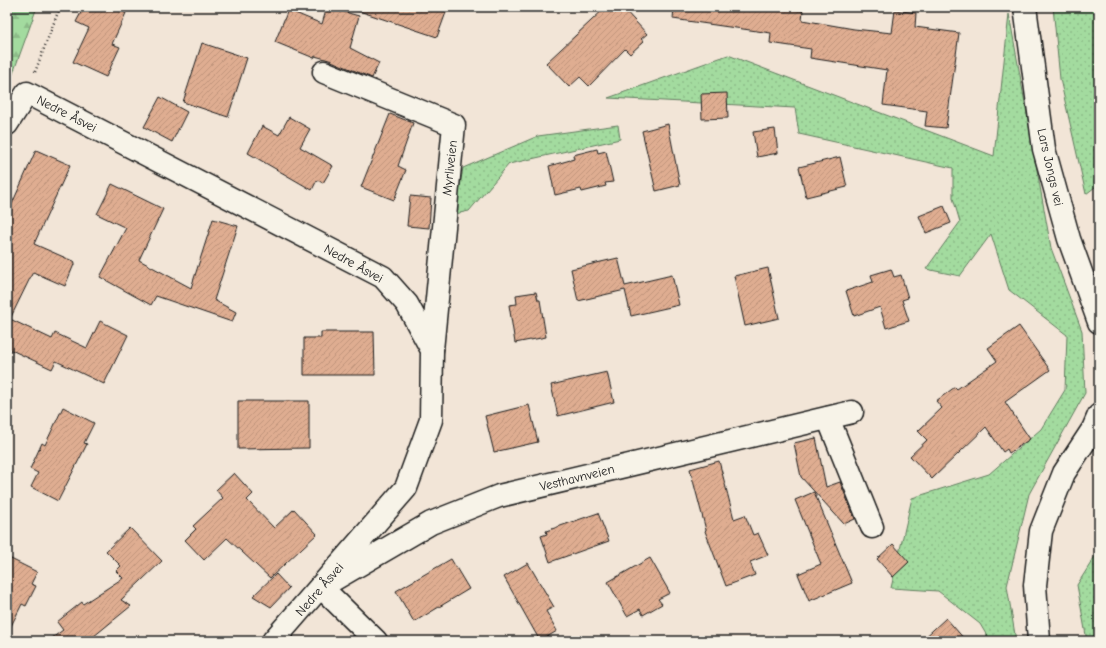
<svg xmlns="http://www.w3.org/2000/svg" width="1106" height="648" font-family="'Comic Neue',sans-serif">
	<defs>
		<pattern id="grass-dots" width="8" height="8" patternUnits="userSpaceOnUse"><rect width="8" height="8" fill="#a3db9f"/><path d="M2 2h.1M6 6h.1" fill="none" stroke="#8cbb88" stroke-width="1.8" stroke-linecap="round"/></pattern>
		<pattern id="forest-firs" width="22" height="20" patternUnits="userSpaceOnUse"><rect width="22" height="20" fill="#a3db9f"/><path d="M5 1l3.5 6h-7zM16 11l3.5 6h-7z" fill="#8cbb88"/></pattern>
		<pattern id="building-hatch" width="6" height="6" patternUnits="userSpaceOnUse"><rect width="6" height="6" fill="#dfad91"/><path d="M-1 1l2-2M0 6l6-6M5 7l2-2" fill="none" stroke="#bf947c"/></pattern>
	</defs>
	<rect width="100%" height="100%" fill="#f2e5d7"/>
	<filter id="ink" filterUnits="userSpaceOnUse"><feTurbulence type="fractalNoise" baseFrequency=".025" numOctaves="2"/><feDisplacementMap in="SourceGraphic" scale="8" xChannelSelector="R" yChannelSelector="G"/><feConvolveMatrix kernelMatrix="1 2 1 2 8 2 1 2 1" color-interpolation-filters="sRGB"/></filter>
	<g filter="url(#ink)">
		<g fill="url(#grass-dots)" stroke="#607c5e">
			<path d="M 1053,7 L 1099,7 L 1099,184 L 1086,194 L 1060,79 Z"/>
			<path d="M 1009,14 L 1051,248 L 1082,331 L 1085,393 L 1029,494 L 1007,586 L 1016,641 L 990,641 L 980,624 L 938,591 L 891,588 L 912,498 L 989,474 L 1041,429 L 1065,390 L 1067,335 L 1009,290 L 991,234 L 960,276 L 926,269 L 960,222 L 953,198 L 953,168 L 799,134 L 795,108 L 608,98 L 728,55 L 994,156 Z"/>
			<path d="M 618,125 L 620,139 L 509,164 L 469,211 L 455,214 L 463,168 L 538,136 Z"/>
			<path d="M 1099,550 L 1099,641 L 1087,641 L 1077,585 Z"/>
		</g>
		<path fill="url(#forest-firs)" stroke="#607c5e" d="M 7,7 L 37,7 L 7,90 Z"/>
		<g fill="url(#building-hatch)" stroke="#1c1c1c">
			<path d="M 84,7 L 114,7 L 126,13 L 112,44 L 120,47 L 106,77 L 73,62 L 89,28 L 76,22 Z"/>
			<path d="M 327,7 L 359,16 L 350,48 L 379,63 L 372,78 L 329,60 L 315,56 L 314,58 L 275,42 L 288,10 L 322,24 Z"/>
			<path d="M 357,7 L 448,7 L 437,37 L 356,10 Z"/>
			<path d="M 606,7 L 622,7 L 647,34 L 641,39 L 644,41 L 630,54 L 625,49 L 589,86 L 580,77 L 569,87 L 546,63 Z"/>
			<path d="M 674,7 L 775,7 L 803,11 L 802,20 L 854,29 L 892,33 L 895,10 L 916,13 L 915,27 L 959,33 L 946,128 L 925,126 L 927,111 L 883,105 L 887,70 L 810,58 L 811,49 L 770,43 L 771,33 L 673,19 Z"/>
			<path d="M 202,43 L 247,58 L 228,117 L 183,102 Z"/>
			<path d="M 727,93 L 728,118 L 702,119 L 701,94 Z"/>
			<path d="M 160,97 L 187,112 L 172,142 L 144,127 Z"/>
			<path d="M 390,114 L 413,123 L 398,166 L 406,170 L 394,200 L 361,187 Z"/>
			<path d="M 289,117 L 310,129 L 300,147 L 333,166 L 323,183 L 317,180 L 312,190 L 248,153 L 262,126 L 279,135 Z"/>
			<path d="M 668,124 L 680,185 L 656,191 L 642,131 Z"/>
			<path d="M 775,129 L 778,153 L 757,157 L 753,132 Z"/>
			<path d="M 597,149 L 598,153 L 606,151 L 613,182 L 605,183 L 606,186 L 582,192 L 581,189 L 555,195 L 549,166 L 574,159 L 573,155 Z"/>
			<path d="M 36,150 L 70,165 L 34,244 L 75,262 L 65,286 L 33,272 L 10,319 L 52,339 L 55,333 L 87,348 L 100,321 L 128,335 L 104,384 L 56,361 L 52,369 L 7,348 L 7,215 Z"/>
			<path d="M 840,157 L 847,187 L 806,197 L 799,167 Z"/>
			<path d="M 112,184 L 163,209 L 139,260 L 191,288 L 213,219 L 238,226 L 214,300 L 236,312 L 232,322 L 156,296 L 151,305 L 100,277 L 126,228 L 97,214 Z"/>
			<path d="M 410,196 L 431,198 L 429,228 L 407,226 Z"/>
			<path d="M 944,206 L 951,223 L 926,233 L 919,216 Z"/>
			<path d="M 618,258 L 625,286 L 672,275 L 679,305 L 631,316 L 625,290 L 578,301 L 571,269 Z"/>
			<path d="M 768,268 L 779,318 L 745,326 L 734,276 Z"/>
			<path d="M 891,269 L 894,277 L 901,275 L 908,298 L 902,300 L 909,321 L 886,328 L 880,307 L 854,316 L 846,291 L 873,282 L 871,275 Z"/>
			<path d="M 536,292 L 538,300 L 540,300 L 546,337 L 515,343 L 509,305 L 517,304 L 516,295 Z"/>
			<path d="M 1019,326 L 1050,370 L 1005,402 L 1030,439 L 1009,453 L 1007,449 L 1003,452 L 986,427 L 932,479 L 910,456 L 927,440 L 918,431 L 942,408 L 936,401 L 955,387 L 957,389 L 997,361 L 988,348 Z"/>
			<path d="M 321,332 L 374,332 L 375,375 L 304,375 L 304,338 L 321,338 Z"/>
			<path d="M 607,372 L 614,402 L 558,416 L 551,385 Z"/>
			<path d="M 238,401 L 309,401 L 309,448 L 238,449 Z"/>
			<path d="M 529,405 L 538,442 L 494,452 L 485,416 Z"/>
			<path d="M 63,407 L 94,423 L 84,443 L 87,444 L 58,501 L 31,487 L 38,473 L 30,469 L 42,443 L 45,445 Z"/>
			<path d="M 816,438 L 826,487 L 840,482 L 855,519 L 844,524 L 801,477 L 794,443 Z"/>
			<path d="M 719,461 L 734,519 L 745,515 L 753,535 L 758,533 L 768,555 L 750,562 L 755,575 L 726,586 L 705,531 L 706,530 L 690,469 Z"/>
			<path d="M 234,473 L 253,494 L 247,500 L 274,528 L 294,509 L 317,534 L 270,578 L 227,538 L 204,560 L 185,540 L 196,529 L 193,526 L 223,498 L 216,490 Z"/>
			<path d="M 814,492 L 852,583 L 809,601 L 798,574 L 821,564 L 795,500 Z"/>
			<path d="M 598,513 L 609,541 L 550,562 L 541,536 L 547,534 L 546,531 Z"/>
			<path d="M 130,528 L 162,561 L 121,600 L 131,606 L 88,641 L 48,641 L 63,630 L 57,622 L 82,602 L 83,604 L 123,578 L 116,571 L 121,566 L 106,551 Z"/>
			<path d="M 893,544 L 909,562 L 893,577 L 877,559 Z"/>
			<path d="M 7,557 L 37,572 L 31,584 L 36,586 L 26,606 L 22,604 L 7,634 Z"/>
			<path d="M 650,558 L 670,593 L 658,599 L 662,604 L 643,615 L 640,609 L 627,616 L 608,582 Z"/>
			<path d="M 451,559 L 469,589 L 414,622 L 396,591 Z"/>
			<path d="M 528,563 L 554,607 L 546,611 L 557,631 L 540,641 L 504,577 Z"/>
			<path d="M 276,574 L 289,588 L 271,607 L 253,596 Z"/>
			<path d="M 946,618 L 966,641 L 921,641 Z"/>
		</g>
		<g fill="none" stroke-linecap="round" stroke-linejoin="round">
			<defs>
				<g id="minor">
					<path d="M 1025,7 L 1044,149 L 1069,239 L 1099,322"/>
					<path d="M 324,72 L 454,125 L 432,350"/>
					<path d="M 7,124 L 27,93 L 383,277 L 407,304 L 432,350 L 431,420 L 406,488 L 273,641"/>
					<path d="M 828,418 L 872,527"/>
					<path d="M 376,641 L 321,587 L 431,523 L 499,496 L 852,412"/>
					<path d="M 1039,641 L 1035,585 L 1041,531 L 1064,473 L 1093,429 L 1099,415"/>
				</g>
			</defs>
			<use href="#minor" stroke="#1c1c1c" stroke-width="25"/>
			<path stroke="#1c1c1c" stroke-width="2.5" stroke-dasharray="1 3" stroke-linecap="butt" d="M 35,72 L 60,7"/>
			<use href="#minor" stroke="#f7f3e8" stroke-width="22"/>
		</g>
	</g>
	<g text-anchor="middle" stroke-width="3" stroke-linejoin="round" paint-order="stroke">
		<g font-size="13" fill="#1c1c1c" stroke="#f7f3e8">
			<text transform="translate(67 113) rotate(27)" y="5">Nedre Åsvei</text>
			<text transform="translate(1051 167) rotate(77)" y="5">Lars Jongs vei</text>
			<text transform="translate(449 168) rotate(-84)" y="5">Myrliveien</text>
			<text transform="translate(354 263) rotate(29)" y="5">Nedre Åsvei</text>
			<text transform="translate(577 477) rotate(-14)" y="5">Vesthavnveien</text>
			<text transform="translate(319 589) rotate(-49)" y="5">Nedre Åsvei</text>
		</g>
	</g>
	<rect width="1106" height="648" fill="none" stroke="#f7f3e8" stroke-width="24"/>
	<rect x="12" y="12" width="1082" height="624" fill="none" stroke="#1c1c1c" stroke-width="1.5" filter="url(#ink)"/>
</svg>
